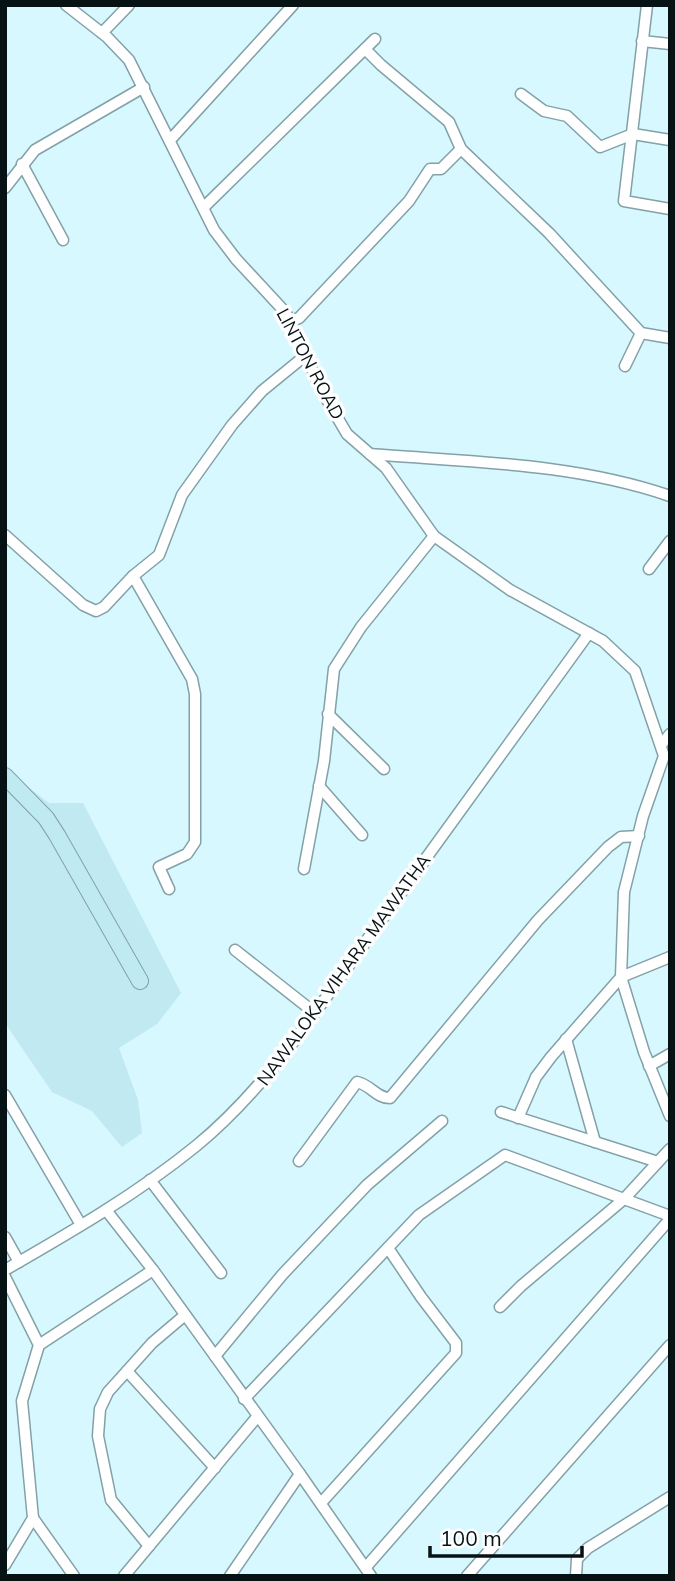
<svg xmlns="http://www.w3.org/2000/svg" width="675" height="1581" font-family="Mulish,sans-serif">
	<rect width="100%" height="100%" fill="#d7f8fe"/>
	<path fill="#c0e9f1" d="M 5,765 L 10,773 L 49,803 L 83,803 L 181,993 L 157,1024 L 119,1048 L 138,1100 L 142,1133 L 122,1147 L 92,1111 L 52,1092 L 5,1023 Z"/>
	<g fill="none" stroke-linecap="round" stroke-linejoin="round">
		<defs>
			<g id="street">
				<path d="M 66,5 L 107,37 L 129,60 L 214,230 L 236,259 L 286,313 L 323,393 L 347,434 L 386,468 L 434,536 L 510,590 L 603,641 L 635,671 L 664,756 L 643,816 L 624,892 L 621,977 L 644,1052 L 670,1116"/>
				<path d="M 647,5 L 624,201 L 670,209"/>
				<path d="M 102,33 L 129,5"/>
				<path d="M 642,41 L 670,44"/>
				<path d="M 365,49 L 381,65 L 449,122 L 461,149 L 549,233 L 641,333 L 670,338"/>
				<path d="M 521,94 L 544,111 L 567,116 L 600,147 L 633,134 L 670,140"/>
				<path d="M 171,139 L 293,5"/>
				<path d="M 22,164 L 63,240"/>
				<path d="M 5,188 L 35,150 L 144,87"/>
				<path d="M 204,207 L 375,39"/>
				<path d="M 290,321 L 299,318 L 409,201 L 430,169 L 441,169 L 461,149"/>
				<path d="M 625,366 L 641,333"/>
				<path d="M 370,454 C 470,462 574,463 670,496"/>
				<path d="M 5,535 L 83,605 L 96,611 L 104,607 L 133,576 L 159,555 L 182,495 L 232,425 L 262,391 L 306,355"/>
				<path d="M 649,569 L 670,541"/>
				<path d="M 133,576 L 192,679 L 195,694 L 195,842 L 187,854 L 159,867 L 169,889"/>
				<path d="M 328,714 L 384,769"/>
				<path d="M 661,745 L 670,734"/>
				<path d="M 319,786 L 362,835"/>
				<path d="M 304,869 L 324,761 L 334,669 L 361,627 L 434,536"/>
				<path d="M 235,950 L 315,1013"/>
				<path d="M 566,1039 L 595,1142"/>
				<path d="M 649,1066 L 670,1054"/>
				<path d="M 5,1095 L 81,1225"/>
				<path d="M 501,1112 L 658,1162 L 670,1149"/>
				<path d="M 518,1118 L 536,1077 L 551,1057 L 621,977 L 670,957"/>
				<path d="M 299,1161 L 357,1082 C 371,1085 376,1098 390,1098 L 538,920 L 608,847 L 621,837 L 639,836"/>
				<path d="M 150,1180 L 221,1273"/>
				<path d="M 106,1210 L 153,1270 L 300,1474 L 230,1576"/>
				<path d="M 5,1237 L 19,1262"/>
				<path d="M 5,1270 C 71,1232 137,1194 196,1146 C 268,1087 320,1005 374,930 C 446,831 518,732 589,633"/>
				<path d="M 5,1277 L 39,1345 L 22,1401 L 33,1518 L 5,1565"/>
				<path d="M 500,1307 L 521,1286 L 624,1199 L 658,1162"/>
				<path d="M 39,1345 L 153,1270"/>
				<path d="M 215,1356 L 282,1275 L 367,1185 L 442,1121"/>
				<path d="M 127,1371 L 215,1468"/>
				<path d="M 244,1399 L 419,1215 L 505,1155 L 670,1216"/>
				<path d="M 300,1474 L 371,1576"/>
				<path d="M 321,1503 L 456,1353 L 456,1343 L 421,1297 L 388,1248"/>
				<path d="M 33,1518 L 74,1576"/>
				<path d="M 149,1546 L 111,1500 L 98,1436 L 100,1409 L 108,1392 L 127,1371 L 152,1343 L 185,1315"/>
				<path d="M 366,1567 L 670,1219"/>
				<path d="M 124,1576 L 257,1417"/>
				<path d="M 467,1576 L 670,1345"/>
				<path d="M 576,1576 L 577,1559 L 588,1548 L 670,1497"/>
			</g>
			<path id="secondary" d="M 5,776 L 46,818 L 57,835 L 140,981"/>
		</defs>
		<use href="#street" stroke="#83a1a7" stroke-width="13"/>
		<use href="#secondary" stroke="#83a1a7" stroke-width="18"/>
		<use href="#street" stroke="#fff" stroke-width="10"/>
		<use href="#secondary" stroke="#c0eaf1" stroke-width="16"/>
	</g>
	<g text-anchor="middle" stroke-width="7" stroke-linejoin="round" paint-order="stroke">
		<g font-size="18" fill="#061214" stroke="#fefefe">
			<text transform="translate(310 364) rotate(62)" y="6">LINTON ROAD</text>
			<text transform="translate(344 970) rotate(-54)" y="6">NAWALOKA VIHARA MAWATHA</text>
		</g>
	</g>
	<rect width="675" height="1581" fill="none" stroke="#061214" stroke-width="14"/>
	<path d="M430 1546v10h152v-10" fill="none" stroke="#061214" stroke-width="3.5"/>
	<text x="440" y="1546" font-size="21" fill="#061214" stroke="#fefefe" stroke-width="5" paint-order="stroke">100 m</text>
</svg>
